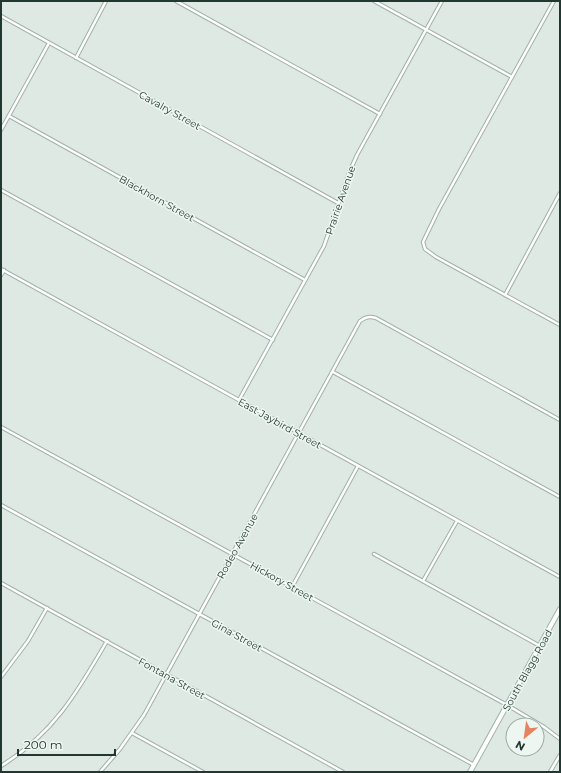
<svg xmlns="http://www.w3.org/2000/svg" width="561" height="773" font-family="Montserrat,sans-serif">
	<rect width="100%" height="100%" fill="#dee9e4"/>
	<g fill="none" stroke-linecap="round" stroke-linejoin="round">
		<defs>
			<g id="minor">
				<path d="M 176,1 L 380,114"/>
				<path d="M 374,1 L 512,77"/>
				<path d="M 554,1 L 439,209 L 423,242 L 425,249 L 436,257 L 560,325"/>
				<path d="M 1,16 L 338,203"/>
				<path d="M 76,58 L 106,1"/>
				<path d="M 9,116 L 305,280"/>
				<path d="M 1,130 L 49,43"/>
				<path d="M 1,190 L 273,340"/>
				<path d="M 1,269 L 560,577"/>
				<path d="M 1,275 L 4,270"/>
				<path d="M 505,295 L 560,193"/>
				<path d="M 333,372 L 560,497"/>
				<path d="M 239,400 L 324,246 L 349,173 L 357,155 L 442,1"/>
				<path d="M 1,427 L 507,705 L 544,727 L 560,739"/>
				<path d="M 1,505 L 474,765"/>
				<path d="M 374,554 L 540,646"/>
				<path d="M 423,581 L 457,521"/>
				<path d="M 1,583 L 343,772"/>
				<path d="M 292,587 L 358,466"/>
				<path d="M 1,677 L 28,641 L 47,608"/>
				<path d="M 132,733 L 203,772"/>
				<path d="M 1,766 C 53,734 77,693 107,641"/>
				<path d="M 100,772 L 120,749 L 144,715 L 360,321 C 366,317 369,316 376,318 L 560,420"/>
				<path d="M 550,772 L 560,755"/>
			</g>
			<path id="secondary" d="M 470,772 L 560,609"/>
		</defs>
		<use href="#minor" stroke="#a2b0ab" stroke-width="4.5"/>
		<use href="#secondary" stroke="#9fb3ac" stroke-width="6"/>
		<use href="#minor" stroke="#fff" stroke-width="2.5"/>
		<use href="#secondary" stroke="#fff" stroke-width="4"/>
	</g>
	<g text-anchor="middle" stroke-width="3" stroke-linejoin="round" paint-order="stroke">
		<g font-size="10" fill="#213731" stroke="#eef6f2">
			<text transform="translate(170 110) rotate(29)" y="4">Cavalry Street</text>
			<text transform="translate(157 198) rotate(29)" y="4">Blackhorn Street</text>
			<text transform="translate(340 200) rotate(-71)" y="4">Prairie Avenue</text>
			<text transform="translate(280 423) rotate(29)" y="4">East Jaybird Street</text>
			<text transform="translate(237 546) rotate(-61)" y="4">Rodeo Avenue</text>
			<text transform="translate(282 581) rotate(29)" y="4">Hickory Street</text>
			<text transform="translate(237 635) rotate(29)" y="4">Gina Street</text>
			<text transform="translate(527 670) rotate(-61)" y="4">South Blagg Road</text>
			<text transform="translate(172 678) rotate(29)" y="4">Fontana Street</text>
		</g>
	</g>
	<rect width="561" height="773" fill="none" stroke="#213731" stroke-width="4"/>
	<g transform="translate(525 737) rotate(209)"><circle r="19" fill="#eef6f2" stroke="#9caaa5"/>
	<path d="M0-3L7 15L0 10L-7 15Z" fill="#e6825f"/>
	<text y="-6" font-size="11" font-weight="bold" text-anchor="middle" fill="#213731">N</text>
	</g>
	<path d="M18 749v6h97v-6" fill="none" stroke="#213731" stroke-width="2"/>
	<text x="24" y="749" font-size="12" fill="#213731" stroke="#eef6f2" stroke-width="3" paint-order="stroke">200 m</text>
</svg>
